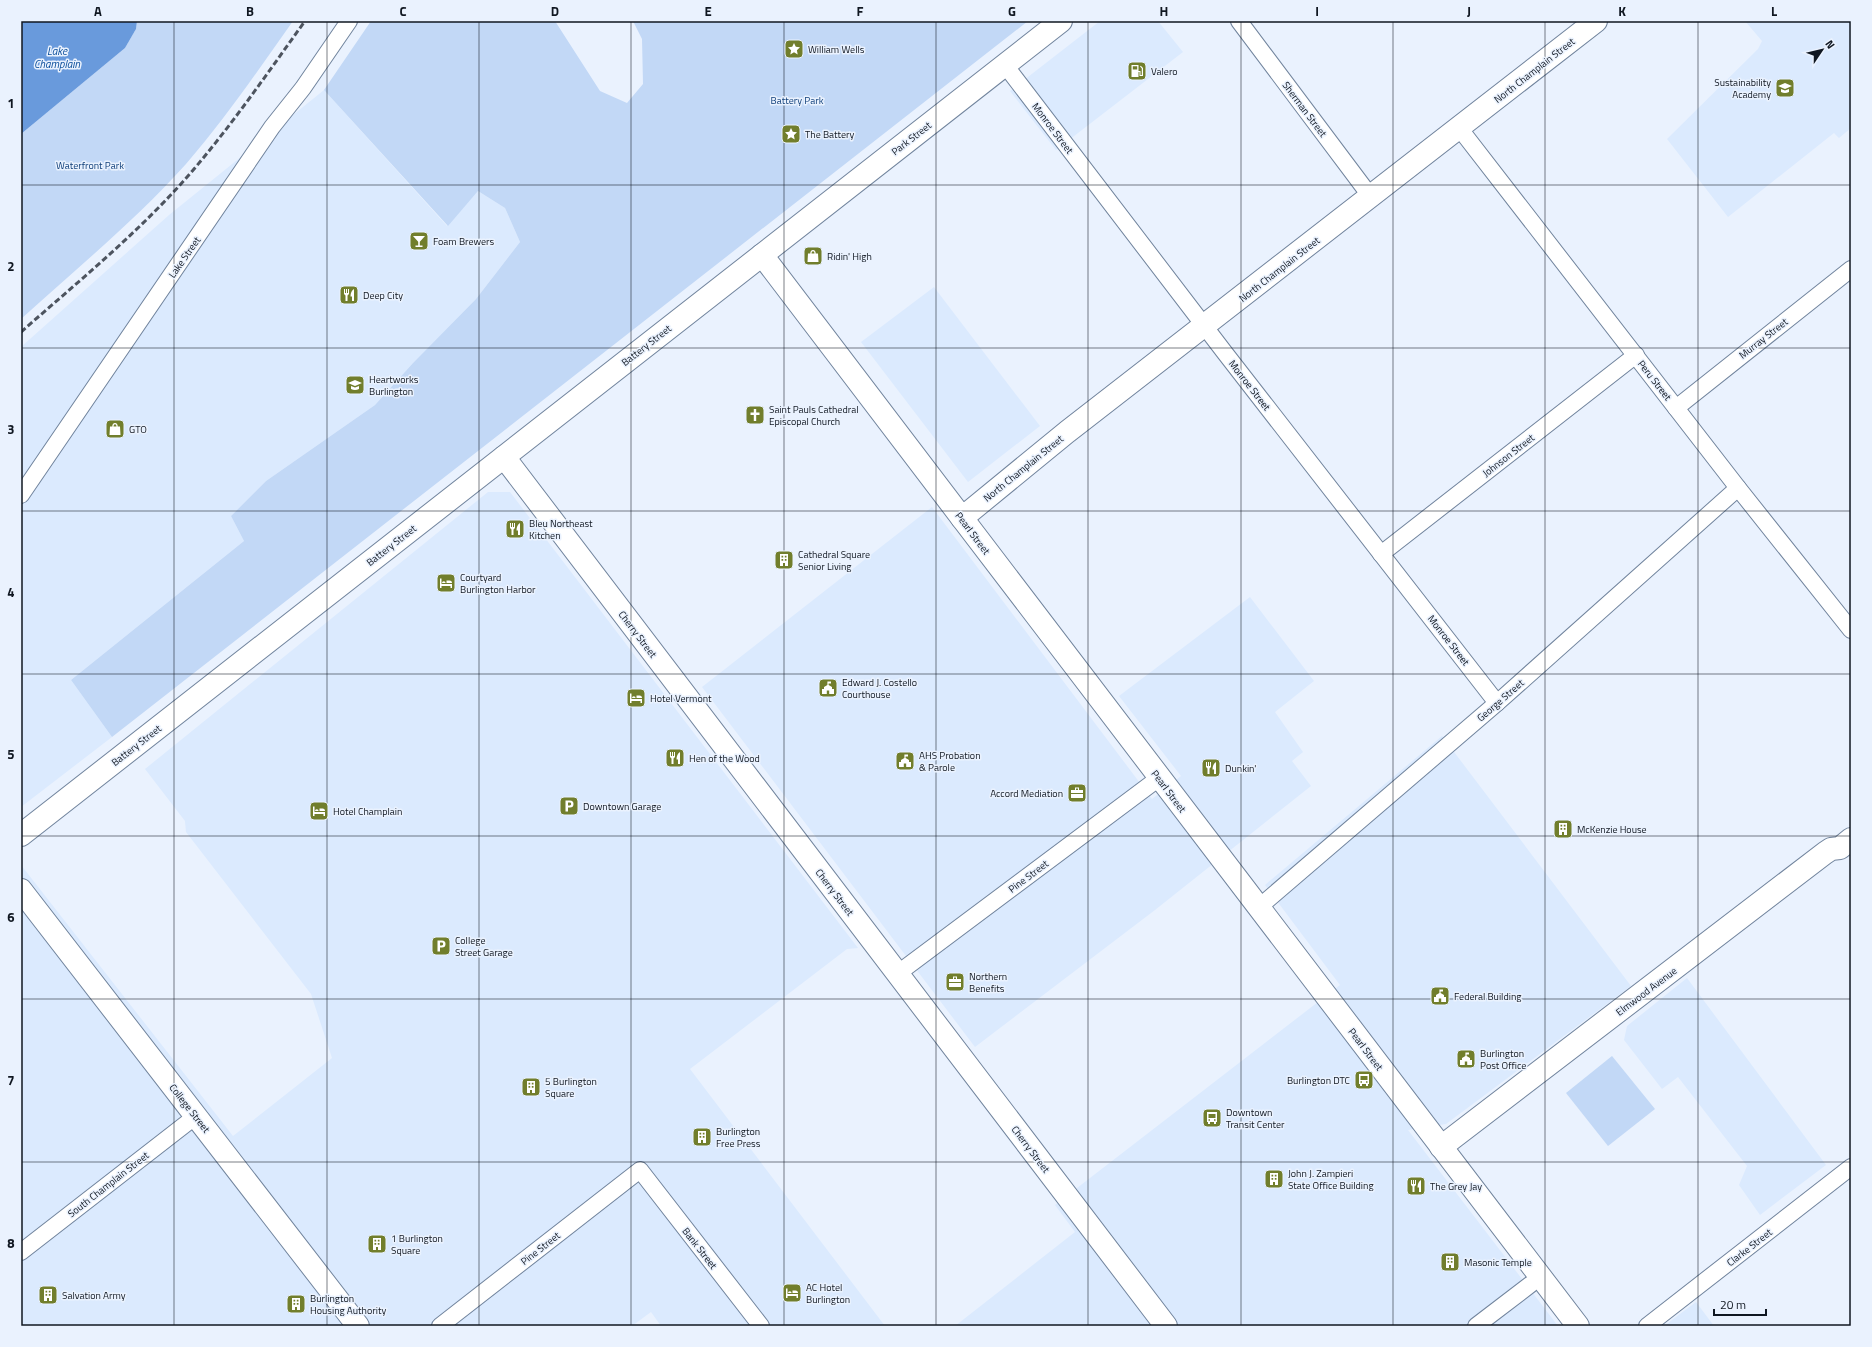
<svg xmlns="http://www.w3.org/2000/svg" width="1872" height="1347" font-family="'Titillium Web',sans-serif">
	<rect width="100%" height="100%" fill="#eaf2fe"/>
	<g fill="#dbeafe">
		<path d="M 1100,21 L 1158,21 L 1183,52 L 1056,150 L 1010,91 Z"/>
		<path d="M 1745,21 L 1851,21 L 1851,128 L 1839,138 L 1834,133 L 1728,217 L 1667,139 L 1758,49 L 1762,41 Z"/>
		<path d="M 324,90 L 447,226 L 478,191 L 505,208 L 520,242 L 476,299 L 413,363 L 375,405 L 266,481 L 231,516 L 244,541 L 71,680 L 112,737 L 21,807 L 21,347 L 169,215 Z"/>
		<path d="M 934,287 L 1040,426 L 968,482 L 861,342 Z"/>
		<path d="M 488,492 L 510,492 L 858,948 L 847,949 L 690,1069 L 885,1326 L 661,1326 L 651,1312 L 632,1326 L 21,1326 L 21,865 L 233,1136 L 332,1058 L 311,994 L 186,832 L 185,821 L 145,769 Z"/>
		<path d="M 932,507 L 1152,799 L 1181,776 L 1119,696 L 1250,597 L 1314,681 L 1275,712 L 1303,752 L 1292,761 L 1311,786 L 1155,910 L 975,1047 L 702,687 Z"/>
		<path d="M 1442,736 L 1631,986 L 1446,1124 L 1408,1130 L 1558,1326 L 955,1326 L 1075,1232 L 1055,1205 L 1340,985 L 1265,885 Z"/>
		<path d="M 1687,978 L 1826,1165 L 1760,1215 L 1739,1185 L 1747,1166 L 1678,1077 L 1662,1089 L 1624,1040 L 1627,1026 Z"/>
		<path d="M 1696,1302 L 1714,1326 L 1664,1326 Z"/>
	</g>
	<g fill="#c2d8f6">
		<path d="M 137,21 L 293,21 C 259,69 225,119 186,164 C 136,220 77,268 21,319 L 21,134 L 125,48 L 136,29 Z"/>
		<path d="M 371,21 L 555,21 L 600,91 L 627,103 L 643,84 L 642,39 L 633,21 L 1028,21 L 112,737 L 71,680 L 244,541 L 231,516 L 266,481 L 375,405 L 413,363 L 476,299 L 520,242 L 505,208 L 478,191 L 448,226 L 324,90 Z"/>
		<path d="M 1612,1056 L 1655,1109 L 1608,1146 L 1566,1093 Z"/>
	</g>
	<path fill="#699adc" d="M 21,21 L 137,21 L 136,29 L 125,48 L 21,134 Z"/>
	<g fill="none" stroke-linecap="round" stroke-linejoin="round">
		<defs>
			<g id="street">
				<path d="M 1239,21 L 1371,197"/>
				<path d="M 1005,65 L 1225,353 L 1497,703"/>
				<path d="M 1460,129 L 1738,488 L 1851,630"/>
				<path d="M 1676,408 L 1851,269"/>
				<path d="M 21,495 L 272,127 L 303,88 L 349,21"/>
				<path d="M 1381,554 L 1636,355"/>
				<path d="M 1258,908 L 1497,703 L 1738,488"/>
				<path d="M 897,974 L 1159,778"/>
				<path d="M 21,1252 L 196,1116"/>
				<path d="M 440,1326 L 640,1170 L 761,1326"/>
				<path d="M 1476,1326 L 1531,1284"/>
				<path d="M 1647,1326 L 1851,1167"/>
			</g>
			<g id="secondary">
				<path d="M 504,457 L 1166,1326"/>
				<path d="M 962,518 L 1578,1326"/>
				<path d="M 21,890 L 358,1326"/>
				<path d="M 1441,1147 L 1825,853 L 1831,849 L 1840,848 L 1851,839"/>
			</g>
			<g id="primary">
				<path d="M 762,255 L 962,518 L 1067,432 L 1596,21"/>
				<path d="M 21,835 L 1061,21"/>
			</g>
		</defs>
		<use href="#street" stroke="#71849d" stroke-width="18"/>
		<use href="#secondary" stroke="#71849d" stroke-width="24"/>
		<use href="#primary" stroke="#71849d" stroke-width="24"/>
		<use href="#street" stroke="#fff" stroke-width="16"/>
		<use href="#secondary" stroke="#fff" stroke-width="22"/>
		<use href="#primary" stroke="#fff" stroke-width="22"/>
		<path stroke="#4d545f" stroke-width="3" stroke-dasharray="6 3" stroke-linecap="butt" d="M 21,332 C 80,280 143,229 194,169 C 234,122 269,71 305,21"/>
	</g>
	<path fill="none" stroke="#101721" stroke-width="1" stroke-opacity="0.55" d="M 174,21 L 174,1326M 327,21 L 327,1326M 479,21 L 479,1326M 631,21 L 631,1326M 784,21 L 784,1326M 936,21 L 936,1326M 1088,21 L 1088,1326M 1241,21 L 1241,1326M 1393,21 L 1393,1326M 1545,21 L 1545,1326M 1698,21 L 1698,1326M 21,185 L 1851,185M 21,348 L 1851,348M 21,511 L 1851,511M 21,674 L 1851,674M 21,836 L 1851,836M 21,999 L 1851,999M 21,1162 L 1851,1162"/>
	<defs>
		<symbol id="sight-square" viewBox="-11 -11 22 22"><rect x="-9" y="-9" width="18" height="18" rx="4" fill="#717e2c" stroke="#eaf2fe"/><path d="M0-6L1.8-2.2L6-1.7L2.9 1.2L3.7 5.4L0 3.3L-3.7 5.4L-2.9 1.2L-6-1.7L-1.8-2.2Z" fill="#fff"/></symbol>
		<symbol id="fuel-square" viewBox="-11 -11 22 22"><rect x="-9" y="-9" width="18" height="18" rx="4" fill="#717e2c" stroke="#eaf2fe"/><path d="M-5.5-6h7V0h2V4h1.3V-2.5L3-4.5l.8-.8L6-3V5H2.5V1h-1V6h-7ZM-4.2-4.7v3.2H.2V-4.7Z" fill="#fff"/></symbol>
		<symbol id="school-square" viewBox="-11 -11 22 22"><rect x="-9" y="-9" width="18" height="18" rx="4" fill="#717e2c" stroke="#eaf2fe"/><path d="M0-5L7-2L0 1L-7-2ZM-4 1L0 2.5L4 1V4Q0 6-4 4Z" fill="#fff"/></symbol>
		<symbol id="bar-square" viewBox="-11 -11 22 22"><rect x="-9" y="-9" width="18" height="18" rx="4" fill="#717e2c" stroke="#eaf2fe"/><path d="M-6-5H6L.8 .8V4.5H3.5V6h-7V4.5H-.8V.8Z" fill="#fff"/></symbol>
		<symbol id="shop-square" viewBox="-11 -11 22 22"><rect x="-9" y="-9" width="18" height="18" rx="4" fill="#717e2c" stroke="#eaf2fe"/><path d="M-5-2.5h2.3a2.7 3.5 0 0 1 5.4 0H5L5.5 6h-11ZM-1.5-2.5h3a1.5 2.3 0 0 0-3 0Z" fill="#fff"/></symbol>
		<symbol id="restaurant-square" viewBox="-11 -11 22 22"><rect x="-9" y="-9" width="18" height="18" rx="4" fill="#717e2c" stroke="#eaf2fe"/><path d="M-5-6h1v4h1v-4h1v4h1v-4h1v5L-1.5 .5V6h-2V.5L-5-1ZM5-6V6H3V1.5H1.5Q1.5-4 5-6Z" fill="#fff"/></symbol>
		<symbol id="church-square" viewBox="-11 -11 22 22"><rect x="-9" y="-9" width="18" height="18" rx="4" fill="#717e2c" stroke="#eaf2fe"/><path d="M-1.2-6h2.4v3.5h3.3v2.4h-3.3V6h-2.4V-.1h-3.3v-2.4h3.3Z" fill="#fff"/></symbol>
		<symbol id="building-square" viewBox="-11 -11 22 22"><rect x="-9" y="-9" width="18" height="18" rx="4" fill="#717e2c" stroke="#eaf2fe"/><path d="M-4-6H4V6H1V3H-1V6H-4ZM-2.5-4.3h1.7v1.8h-1.7ZM.8-4.3h1.7v1.8H.8ZM-2.5-1h1.7V.8h-1.7ZM.8-1h1.7V.8H.8Z" fill="#fff"/></symbol>
		<symbol id="hotel-square" viewBox="-11 -11 22 22"><rect x="-9" y="-9" width="18" height="18" rx="4" fill="#717e2c" stroke="#eaf2fe"/><path d="M-6-4.5h1.5V1H6V5H4.5V3h-9V5H-6ZM-4 0a1.8 1.8 0 1 1 3.6 0ZM.5 0V-2.5h3Q6-2.5 6 0Z" fill="#fff"/></symbol>
		<symbol id="civic-square" viewBox="-11 -11 22 22"><rect x="-9" y="-9" width="18" height="18" rx="4" fill="#717e2c" stroke="#eaf2fe"/><path d="M-.6-6.5H3V-4.5H.6V-3L4-1V1h2V6H-6V1h2V-1L-.6-3ZM-1.2 2.5V6h2.4V2.5Z" fill="#fff"/></symbol>
		<symbol id="office-square" viewBox="-11 -11 22 22"><rect x="-9" y="-9" width="18" height="18" rx="4" fill="#717e2c" stroke="#eaf2fe"/><path d="M-6-3h4V-5.5h4V-3h4V5H-6ZM-1-4.5V-3h2v-1.5ZM-6 0V1H6V0Z" fill="#fff"/></symbol>
		<symbol id="parking-square" viewBox="-11 -11 22 22"><rect x="-9" y="-9" width="18" height="18" rx="4" fill="#717e2c" stroke="#eaf2fe"/><path d="M-3.5-5.5H1a3.5 3.5 0 0 1 0 7H-1V5.5H-3.5ZM-1-3.4V-.6H.8a1.4 1.4 0 0 0 0-2.8Z" fill="#fff"/></symbol>
		<symbol id="bus-square" viewBox="-11 -11 22 22"><rect x="-9" y="-9" width="18" height="18" rx="4" fill="#717e2c" stroke="#eaf2fe"/><path d="M-5-6H5V4H4V6H2V4H-2V6H-4V4H-5ZM-3.5-4V0h7V-4ZM-3.5 1.2v1.5H-2V1.2ZM2 1.2v1.5H3.5V1.2Z" fill="#fff"/></symbol>
	</defs>
	<g fill-rule="evenodd">
		<use href="#sight-square" x="783" y="38" width="22" height="22"/>
		<use href="#fuel-square" x="1126" y="60" width="22" height="22"/>
		<use href="#school-square" x="1774" y="77" width="22" height="22"/>
		<use href="#sight-square" x="780" y="123" width="22" height="22"/>
		<use href="#bar-square" x="408" y="230" width="22" height="22"/>
		<use href="#shop-square" x="802" y="245" width="22" height="22"/>
		<use href="#restaurant-square" x="338" y="284" width="22" height="22"/>
		<use href="#school-square" x="344" y="374" width="22" height="22"/>
		<use href="#church-square" x="744" y="404" width="22" height="22"/>
		<use href="#shop-square" x="104" y="418" width="22" height="22"/>
		<use href="#restaurant-square" x="504" y="518" width="22" height="22"/>
		<use href="#building-square" x="773" y="549" width="22" height="22"/>
		<use href="#hotel-square" x="435" y="572" width="22" height="22"/>
		<use href="#civic-square" x="817" y="677" width="22" height="22"/>
		<use href="#hotel-square" x="625" y="687" width="22" height="22"/>
		<use href="#restaurant-square" x="664" y="747" width="22" height="22"/>
		<use href="#civic-square" x="894" y="750" width="22" height="22"/>
		<use href="#restaurant-square" x="1200" y="757" width="22" height="22"/>
		<use href="#office-square" x="1066" y="782" width="22" height="22"/>
		<use href="#parking-square" x="558" y="795" width="22" height="22"/>
		<use href="#hotel-square" x="308" y="800" width="22" height="22"/>
		<use href="#building-square" x="1552" y="818" width="22" height="22"/>
		<use href="#parking-square" x="430" y="935" width="22" height="22"/>
		<use href="#office-square" x="944" y="971" width="22" height="22"/>
		<use href="#civic-square" x="1429" y="985" width="22" height="22"/>
		<use href="#civic-square" x="1455" y="1048" width="22" height="22"/>
		<use href="#bus-square" x="1353" y="1069" width="22" height="22"/>
		<use href="#building-square" x="520" y="1076" width="22" height="22"/>
		<use href="#bus-square" x="1201" y="1107" width="22" height="22"/>
		<use href="#building-square" x="691" y="1126" width="22" height="22"/>
		<use href="#building-square" x="1263" y="1168" width="22" height="22"/>
		<use href="#restaurant-square" x="1405" y="1175" width="22" height="22"/>
		<use href="#building-square" x="366" y="1233" width="22" height="22"/>
		<use href="#building-square" x="1439" y="1251" width="22" height="22"/>
		<use href="#hotel-square" x="781" y="1282" width="22" height="22"/>
		<use href="#building-square" x="37" y="1284" width="22" height="22"/>
		<use href="#building-square" x="285" y="1293" width="22" height="22"/>
	</g>
	<g text-anchor="middle" stroke-width="3" stroke-linejoin="round" paint-order="stroke">
		<g font-size="10" fill="#101721" stroke="#eaf2fe" text-anchor="start">
			<text x="808" y="53">William Wells</text>
			<text x="1151" y="75">Valero</text>
			<text x="1771" y="86" text-anchor="end">Sustainability<tspan x="1771" dy="12">Academy</tspan></text>
			<text x="805" y="138">The Battery</text>
			<text x="433" y="245">Foam Brewers</text>
			<text x="827" y="260">Ridin' High</text>
			<text x="363" y="299">Deep City</text>
			<text x="369" y="383">Heartworks<tspan x="369" dy="12">Burlington</tspan></text>
			<text x="769" y="413">Saint Pauls Cathedral<tspan x="769" dy="12">Episcopal Church</tspan></text>
			<text x="129" y="433">GTO</text>
			<text x="529" y="527">Bleu Northeast<tspan x="529" dy="12">Kitchen</tspan></text>
			<text x="798" y="558">Cathedral Square<tspan x="798" dy="12">Senior Living</tspan></text>
			<text x="460" y="581">Courtyard<tspan x="460" dy="12">Burlington Harbor</tspan></text>
			<text x="842" y="686">Edward J. Costello<tspan x="842" dy="12">Courthouse</tspan></text>
			<text x="650" y="702">Hotel Vermont</text>
			<text x="919" y="759">AHS Probation<tspan x="919" dy="12">&amp; Parole</tspan></text>
			<text x="689" y="762">Hen of the Wood</text>
			<text x="1225" y="772">Dunkin'</text>
			<text x="1063" y="797" text-anchor="end">Accord Mediation</text>
			<text x="583" y="810">Downtown Garage</text>
			<text x="333" y="815">Hotel Champlain</text>
			<text x="1577" y="833">McKenzie House</text>
			<text x="455" y="944">College<tspan x="455" dy="12">Street Garage</tspan></text>
			<text x="969" y="980">Northern<tspan x="969" dy="12">Benefits</tspan></text>
			<text x="1454" y="1000">Federal Building</text>
			<text x="1480" y="1057">Burlington<tspan x="1480" dy="12">Post Office</tspan></text>
			<text x="1350" y="1084" text-anchor="end">Burlington DTC</text>
			<text x="545" y="1085">5 Burlington<tspan x="545" dy="12">Square</tspan></text>
			<text x="1226" y="1116">Downtown<tspan x="1226" dy="12">Transit Center</tspan></text>
			<text x="716" y="1135">Burlington<tspan x="716" dy="12">Free Press</tspan></text>
			<text x="1288" y="1177">John J. Zampieri<tspan x="1288" dy="12">State Office Building</tspan></text>
			<text x="1430" y="1190">The Grey Jay</text>
			<text x="391" y="1242">1 Burlington<tspan x="391" dy="12">Square</tspan></text>
			<text x="1464" y="1266">Masonic Temple</text>
			<text x="806" y="1291">AC Hotel<tspan x="806" dy="12">Burlington</tspan></text>
			<text x="62" y="1299">Salvation Army</text>
			<text x="310" y="1302">Burlington<tspan x="310" dy="12">Housing Authority</tspan></text>
		</g>
		<g font-size="10" fill="#101721" stroke="#eaf2fe">
			<text transform="translate(1534 70) rotate(-38)" y="4">North Champlain Street</text>
			<text transform="translate(1305 109) rotate(53)" y="4">Sherman Street</text>
			<text transform="translate(1053 128) rotate(53)" y="4">Monroe Street</text>
			<text transform="translate(911 138) rotate(-38)" y="4">Park Street</text>
			<text transform="translate(184 257) rotate(-55)" y="4">Lake Street</text>
			<text transform="translate(1279 269) rotate(-38)" y="4">North Champlain Street</text>
			<text transform="translate(1763 338) rotate(-38)" y="4">Murray Street</text>
			<text transform="translate(646 345) rotate(-38)" y="4">Battery Street</text>
			<text transform="translate(1655 380) rotate(52)" y="4">Peru Street</text>
			<text transform="translate(1250 385) rotate(52)" y="4">Monroe Street</text>
			<text transform="translate(1508 455) rotate(-38)" y="4">Johnson Street</text>
			<text transform="translate(1023 468) rotate(-39)" y="4">North Champlain Street</text>
			<text transform="translate(973 533) rotate(53)" y="4">Pearl Street</text>
			<text transform="translate(391 545) rotate(-38)" y="4">Battery Street</text>
			<text transform="translate(638 634) rotate(53)" y="4">Cherry Street</text>
			<text transform="translate(1449 640) rotate(52)" y="4">Monroe Street</text>
			<text transform="translate(1500 700) rotate(-41)" y="4">George Street</text>
			<text transform="translate(136 745) rotate(-38)" y="4">Battery Street</text>
			<text transform="translate(1169 791) rotate(53)" y="4">Pearl Street</text>
			<text transform="translate(1028 876) rotate(-37)" y="4">Pine Street</text>
			<text transform="translate(835 892) rotate(53)" y="4">Cherry Street</text>
			<text transform="translate(1646 991) rotate(-37)" y="4">Elmwood Avenue</text>
			<text transform="translate(1366 1049) rotate(53)" y="4">Pearl Street</text>
			<text transform="translate(190 1108) rotate(52)" y="4">College Street</text>
			<text transform="translate(1031 1149) rotate(53)" y="4">Cherry Street</text>
			<text transform="translate(108 1184) rotate(-38)" y="4">South Champlain Street</text>
			<text transform="translate(1749 1247) rotate(-38)" y="4">Clarke Street</text>
			<text transform="translate(540 1248) rotate(-38)" y="4">Pine Street</text>
			<text transform="translate(700 1248) rotate(52)" y="4">Bank Street</text>
		</g>
		<g font-size="10" fill="#0e3e79" stroke="#eaf2fe">
			<text x="797" y="104">Battery Park</text>
			<text x="90" y="169">Waterfront Park</text>
		</g>
		<g font-size="11" font-style="italic" fill="#084c9a" stroke="#eaf2fe">
			<text x="57" y="55">Lake<tspan x="57" dy="13">Champlain</tspan></text>
		</g>
	</g>
	<rect width="1872" height="1347" fill="none" stroke="#eaf2fe" stroke-width="44"/>
	<g transform="translate(1822 50) rotate(55)" stroke="#eaf2fe" stroke-width="3" paint-order="stroke">
	<path d="M0-3L7 15L0 10L-7 15Z" fill="#101721"/>
	<text y="-6" font-size="11" font-weight="bold" text-anchor="middle" fill="#101721">N</text>
	</g>
	<path d="M1714 1309v6h52v-6" fill="none" stroke="#101721" stroke-width="2"/>
	<text x="1720" y="1309" font-size="12" fill="#101721" stroke="#eaf2fe" stroke-width="3" paint-order="stroke">20 m</text>
	<rect x="22" y="22" width="1828" height="1303" fill="none" stroke="#101721" stroke-width="1.5"/>
	<g font-size="13" text-anchor="middle" font-weight="bold" fill="#101721">
		<text x="98" y="16">A</text>
		<text x="250" y="16">B</text>
		<text x="403" y="16">C</text>
		<text x="555" y="16">D</text>
		<text x="708" y="16">E</text>
		<text x="860" y="16">F</text>
		<text x="1012" y="16">G</text>
		<text x="1164" y="16">H</text>
		<text x="1317" y="16">I</text>
		<text x="1469" y="16">J</text>
		<text x="1622" y="16">K</text>
		<text x="1774" y="16">L</text>
		<text x="11" y="108">1</text>
		<text x="11" y="271">2</text>
		<text x="11" y="434">3</text>
		<text x="11" y="597">4</text>
		<text x="11" y="759">5</text>
		<text x="11" y="922">6</text>
		<text x="11" y="1085">7</text>
		<text x="11" y="1248">8</text>
	</g>
</svg>
